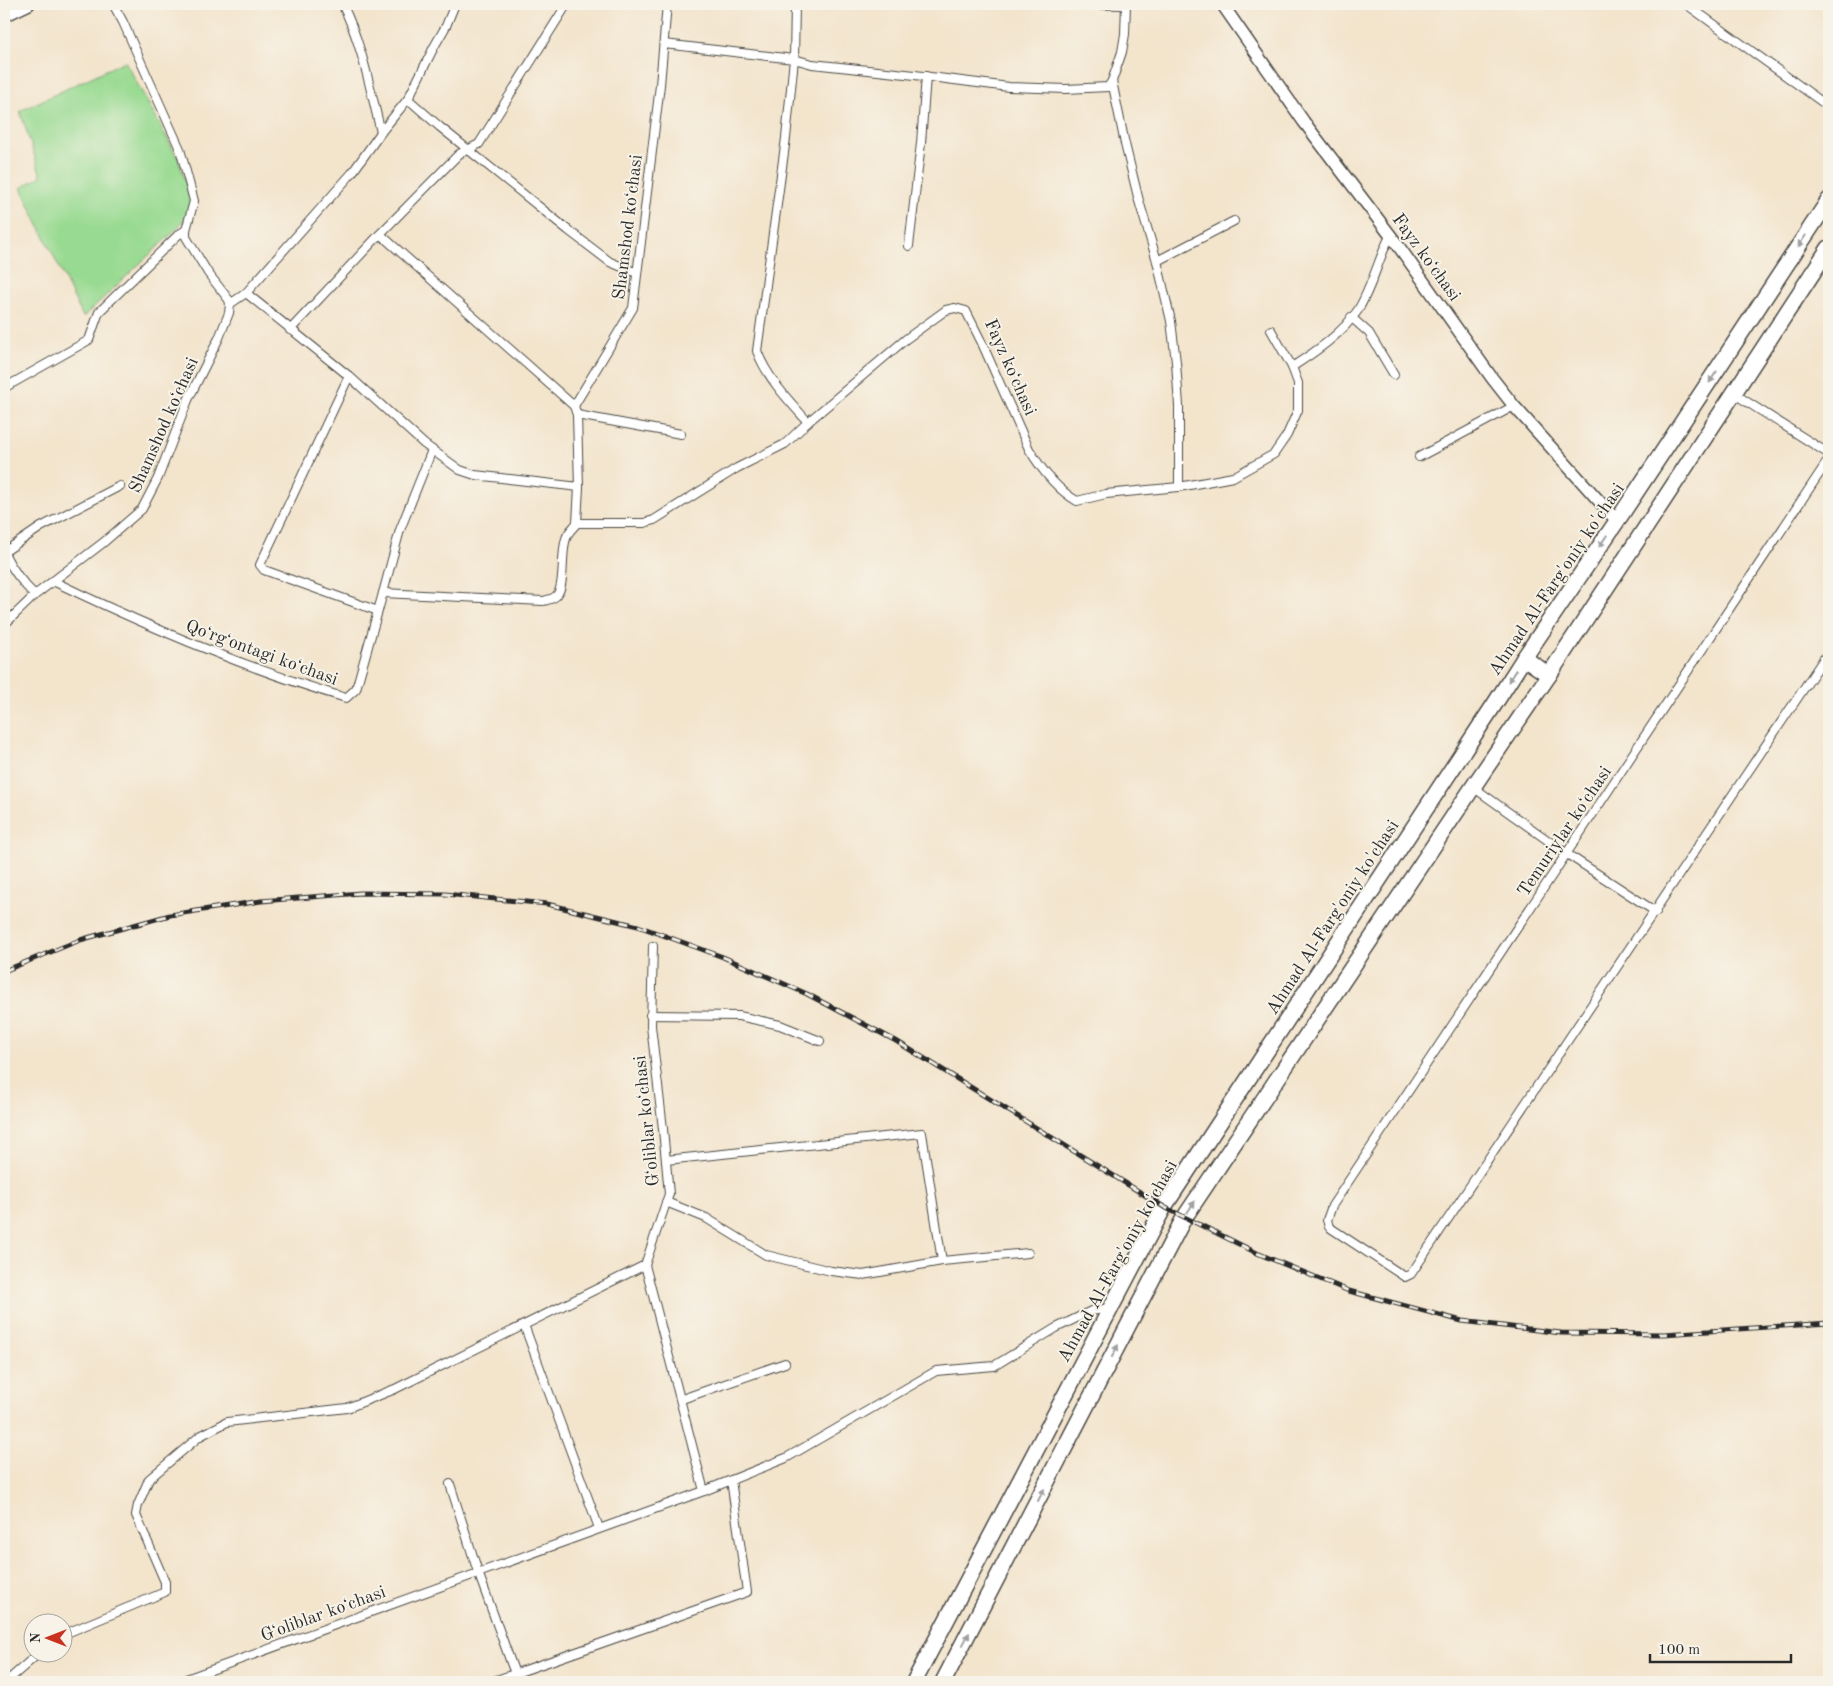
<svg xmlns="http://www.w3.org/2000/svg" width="1833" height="1686" font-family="'Old Standard TT',serif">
	<rect width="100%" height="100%" fill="#f7f3e8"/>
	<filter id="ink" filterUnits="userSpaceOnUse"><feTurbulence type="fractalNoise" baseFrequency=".02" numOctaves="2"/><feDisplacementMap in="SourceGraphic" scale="10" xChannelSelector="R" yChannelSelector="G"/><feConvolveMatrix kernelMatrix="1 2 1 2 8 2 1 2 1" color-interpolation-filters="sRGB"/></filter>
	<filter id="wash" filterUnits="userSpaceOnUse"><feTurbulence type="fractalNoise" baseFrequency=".0096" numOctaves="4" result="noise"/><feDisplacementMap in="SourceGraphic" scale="20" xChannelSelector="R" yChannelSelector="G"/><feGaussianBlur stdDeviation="1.12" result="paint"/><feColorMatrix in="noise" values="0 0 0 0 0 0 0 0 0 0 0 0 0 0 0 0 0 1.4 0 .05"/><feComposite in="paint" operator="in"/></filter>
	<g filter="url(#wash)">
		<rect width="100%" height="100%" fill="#f3e4cc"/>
		<path fill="#98da91" stroke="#62825e" d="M 125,61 L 178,158 L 191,199 L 189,211 L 178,228 L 83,317 L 21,188 L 41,176 L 20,111 Z"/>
	</g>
	<g filter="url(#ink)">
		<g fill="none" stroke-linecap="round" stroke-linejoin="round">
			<defs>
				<g id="street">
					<path d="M 113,4 L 123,22 L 180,149 L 194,201 L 186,230 L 186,237 L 208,273 L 229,300 L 230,304"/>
					<path d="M 342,4 C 362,43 370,89 381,132"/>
					<path d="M 795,4 L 794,59 L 812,64 L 915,75 L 1009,87 L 1066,89 L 1108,87 L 1112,81"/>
					<path d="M 1059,4 L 1126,5"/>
					<path d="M 1686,4 L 1829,107"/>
					<path d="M 664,44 L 794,59 L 786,138 L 757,351 C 767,378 789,401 808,422 L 906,339 L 946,310 L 955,308 L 966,311 L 981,341 L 1029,449 C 1041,469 1056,489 1077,501 L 1106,494 L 1179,487 L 1179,406 L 1176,362 L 1171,321 L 1157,261 L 1139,201 L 1125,144 L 1112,81 L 1122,52 L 1125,34 L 1126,4"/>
					<path d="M 408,99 L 440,127 L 568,230 L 610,262 L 637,273"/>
					<path d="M 380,234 L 574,406"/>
					<path d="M 909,246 L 921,143 L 926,76"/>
					<path d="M 1157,261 L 1234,221"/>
					<path d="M 246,293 L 352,173 L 382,131 L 408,99 L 434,47 L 446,26 L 455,4"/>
					<path d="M 1351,317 L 1369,333 L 1394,375"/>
					<path d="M 290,330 L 380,234 L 459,154 L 479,144 L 567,4"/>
					<path d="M 1271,330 L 1292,367 C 1315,352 1342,334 1358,310 C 1372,287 1378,260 1390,236"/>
					<path d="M 349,376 L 260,565 L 264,570 L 378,611"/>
					<path d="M 4,388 L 89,340 L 99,312 L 178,235 L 186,230"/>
					<path d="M 1733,393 L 1829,454"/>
					<path d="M 577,415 L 681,434"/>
					<path d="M 1419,457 L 1514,406"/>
					<path d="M 1829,459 L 1332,1206 L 1327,1220 L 1329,1227 L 1405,1277 L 1411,1274 L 1829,651"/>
					<path d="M 1179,487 L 1233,477 L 1274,454 L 1287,435 L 1298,410 L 1298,383 L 1292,367"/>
					<path d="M 577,523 L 579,487 L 577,415 L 574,406 L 633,308 L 660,85 L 667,4"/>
					<path d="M 577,523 L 644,523 L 654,520 L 737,468 L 785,444 L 808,422"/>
					<path d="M 4,552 L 41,527 L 120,486"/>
					<path d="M 4,553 C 12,569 22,583 35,595 L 104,542 L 142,509 L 158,478 L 188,400 L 219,338 L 229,313 L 230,304 L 246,293 L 349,376 L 424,444 L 460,470 L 475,475 L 579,487"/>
					<path d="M 53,581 C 148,627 245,668 346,698 L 356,689 L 383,593 L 543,601 C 547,600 554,599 557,595 C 566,584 560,550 567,536 C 569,531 574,527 577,523"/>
					<path d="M 383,593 L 400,530 L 432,450"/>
					<path d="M 4,625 L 35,595"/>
					<path d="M 1473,787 L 1567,854 L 1656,912"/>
					<path d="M 653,946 L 651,1026 L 663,1129 L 669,1194 L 645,1265 L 704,1491"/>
					<path d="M 650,1015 L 739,1016 L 780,1025 L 820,1041"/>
					<path d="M 666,1160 L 922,1133 L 942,1261"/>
					<path d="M 666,1202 L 706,1218 L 766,1255 L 831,1271 L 863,1275 L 942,1261 L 1028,1253"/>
					<path d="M 524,1325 L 599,1528"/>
					<path d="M 682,1399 L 785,1363"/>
					<path d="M 450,1484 L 478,1572 L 518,1682"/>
					<path d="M 62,1635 L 165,1592 L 165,1582 L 136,1515 L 138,1505 L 149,1479 L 200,1436 L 227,1422 L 347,1408 L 395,1389 L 645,1265"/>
					<path d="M 6,1682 L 38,1654"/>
					<path d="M 178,1682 L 704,1491 L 786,1458 L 936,1371 L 994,1366 L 1056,1328 L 1091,1311 L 1110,1308"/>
					<path d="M 491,1682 L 747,1592 L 731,1480"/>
				</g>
				<g id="secondary">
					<path d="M 1222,4 L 1304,122 L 1397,244 L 1492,378 L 1514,406 L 1617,521"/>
					<path d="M 4,16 L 29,4"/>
				</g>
				<g id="highway">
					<path d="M 1524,658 L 1549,675"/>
					<path d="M 914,1682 L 1164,1207 L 1494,705 L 1524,658 L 1617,521 L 1829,200"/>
					<path d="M 943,1682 L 1184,1218 L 1473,787 L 1549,675 L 1829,248"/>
				</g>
			</defs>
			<use href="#street" stroke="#494743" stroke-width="10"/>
			<use href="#secondary" stroke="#494743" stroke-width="14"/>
			<use href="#highway" stroke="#494743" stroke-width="18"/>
			<use href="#street" stroke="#fff" stroke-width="8"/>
			<use href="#secondary" stroke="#fff" stroke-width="11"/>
			<use href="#highway" stroke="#fff" stroke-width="15"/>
			<defs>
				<path id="rail" d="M 4,971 L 80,940 L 170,915 L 261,901 L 361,893 L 445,894 L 547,904 L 638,926 L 723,957 L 807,994 L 896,1041 L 1164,1207 L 1257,1253 L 1349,1291 L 1462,1321 L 1561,1333 L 1664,1334 L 1829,1323"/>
			</defs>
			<use href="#rail" stroke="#2b2b2b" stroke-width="5"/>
			<use href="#rail" stroke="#f7f3e8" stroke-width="3" stroke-dasharray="9" stroke-linecap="butt"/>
		</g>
		<defs><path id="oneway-solid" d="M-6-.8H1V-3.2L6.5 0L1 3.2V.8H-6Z" transform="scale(1.25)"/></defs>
		<g fill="#a0a0a0">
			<use href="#oneway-solid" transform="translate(1802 241) rotate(123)"/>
			<use href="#oneway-solid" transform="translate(1713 377) rotate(123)"/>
			<use href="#oneway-solid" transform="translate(1603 541) rotate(124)"/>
			<use href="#oneway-solid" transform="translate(1512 676) rotate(122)"/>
			<use href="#oneway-solid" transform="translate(1191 1207) rotate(-56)"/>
			<use href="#oneway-solid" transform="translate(1115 1351) rotate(-63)"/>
			<use href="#oneway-solid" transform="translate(1041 1495) rotate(-63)"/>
			<use href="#oneway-solid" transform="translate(966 1639) rotate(-62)"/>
		</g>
	</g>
	<g text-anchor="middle" stroke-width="4" stroke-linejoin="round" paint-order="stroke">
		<g font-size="18" fill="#2b2b2b" stroke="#f7f3e8">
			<text transform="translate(627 227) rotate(-83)" y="6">Shamshod koʻchasi</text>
			<text transform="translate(1427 257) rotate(54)" y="6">Fayz koʻchasi</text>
			<text transform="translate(1011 367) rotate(66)" y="6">Fayz koʻchasi</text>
			<text transform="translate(163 425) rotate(-66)" y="6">Shamshod koʻchasi</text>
			<text transform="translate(1556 579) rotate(-56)" y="6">Ahmad Al-Farg'oniy ko'chasi</text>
			<text transform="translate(262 652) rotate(20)" y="6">Qoʻrgʻontagi koʻchasi</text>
			<text transform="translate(1564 831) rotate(-56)" y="6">Temuriylar koʻchasi</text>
			<text transform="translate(1332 917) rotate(-57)" y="6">Ahmad Al-Farg'oniy ko'chasi</text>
			<text transform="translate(646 1121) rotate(-96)" y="6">Gʻoliblar koʻchasi</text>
			<text transform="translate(1117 1261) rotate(-61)" y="6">Ahmad Al-Farg'oniy ko'chasi</text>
			<text transform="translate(323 1613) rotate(-20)" y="6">Gʻoliblar koʻchasi</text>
		</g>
	</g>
	<rect width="1833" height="1686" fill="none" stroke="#f7f3e8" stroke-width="20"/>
	<g transform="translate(48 1638) rotate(270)"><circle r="24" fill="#f7f3e8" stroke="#a5a39c"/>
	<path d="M0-4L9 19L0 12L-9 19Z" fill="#c8321e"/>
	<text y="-8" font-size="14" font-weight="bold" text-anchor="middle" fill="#2b2b2b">N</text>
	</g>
	<path d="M1650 1654v8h141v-8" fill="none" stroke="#2b2b2b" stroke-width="2.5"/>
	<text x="1658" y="1654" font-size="15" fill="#2b2b2b" stroke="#f7f3e8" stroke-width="4" paint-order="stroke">100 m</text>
</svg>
